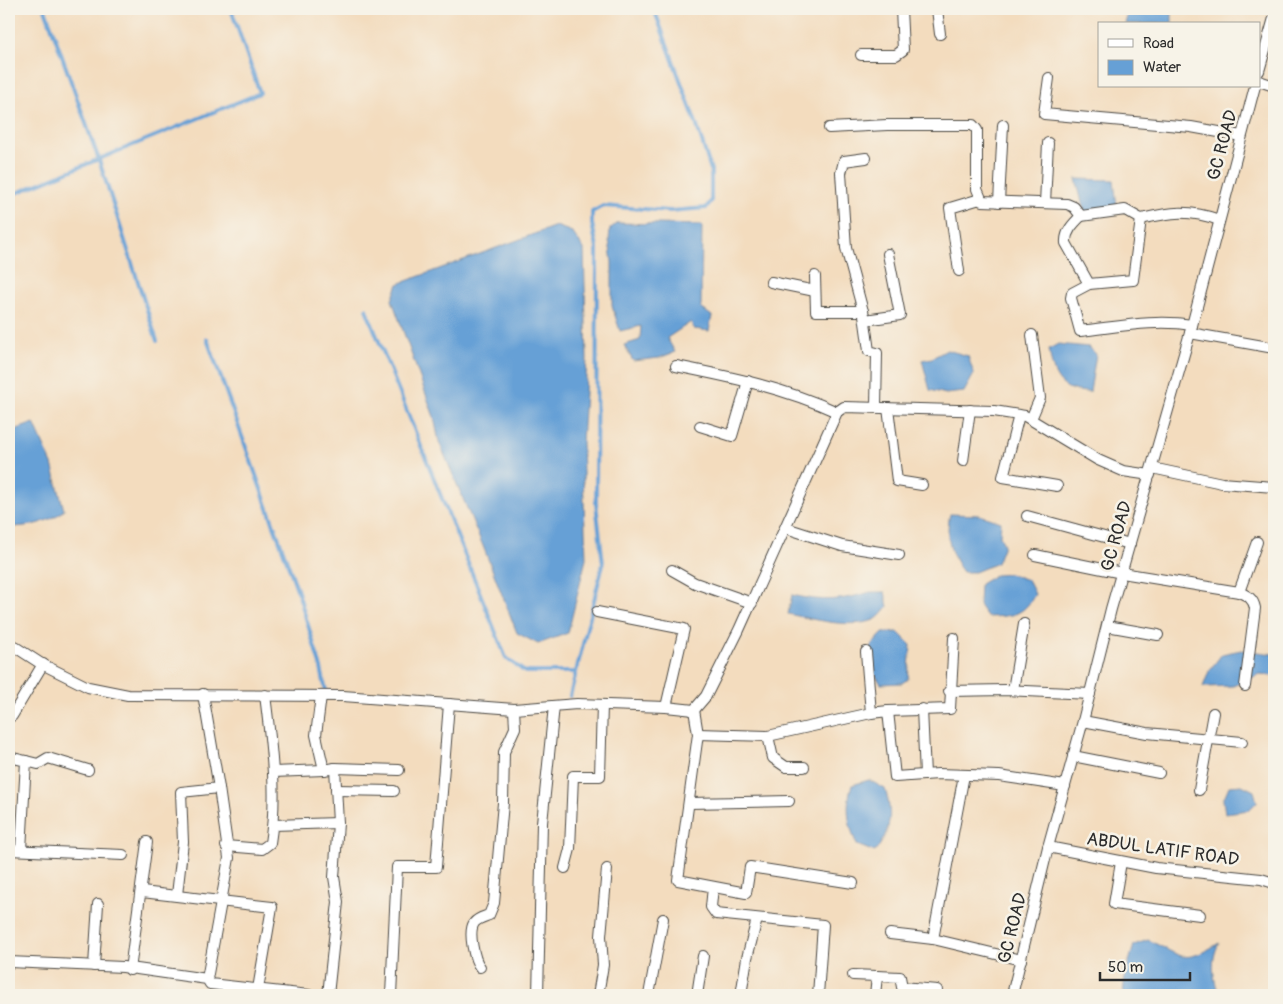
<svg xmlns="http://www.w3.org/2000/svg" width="1283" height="1004" font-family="Pangolin,sans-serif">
	<rect width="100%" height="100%" fill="#f7f3e8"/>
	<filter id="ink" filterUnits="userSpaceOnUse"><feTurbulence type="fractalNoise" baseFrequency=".02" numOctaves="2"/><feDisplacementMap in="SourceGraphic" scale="10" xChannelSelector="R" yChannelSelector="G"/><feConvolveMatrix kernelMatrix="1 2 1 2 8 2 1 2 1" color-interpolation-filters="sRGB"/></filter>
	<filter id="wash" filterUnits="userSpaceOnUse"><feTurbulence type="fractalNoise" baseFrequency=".0096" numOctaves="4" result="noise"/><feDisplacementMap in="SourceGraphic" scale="20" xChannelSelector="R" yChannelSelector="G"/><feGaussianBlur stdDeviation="1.12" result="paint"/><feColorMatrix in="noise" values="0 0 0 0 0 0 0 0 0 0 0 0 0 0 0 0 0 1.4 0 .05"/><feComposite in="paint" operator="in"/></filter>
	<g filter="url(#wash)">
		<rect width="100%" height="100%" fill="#f3dcbe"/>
		<path fill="#b6d57c" stroke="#708054" d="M 213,987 L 284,995 L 212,995 Z"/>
		<g fill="#66a0d6" stroke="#486680">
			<path d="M 1129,9 L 1172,9 L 1172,24 L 1125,24 Z"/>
			<path d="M 1076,179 L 1114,180 L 1117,207 L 1085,214 Z"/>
			<path d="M 617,223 L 702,225 L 701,308 L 712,316 L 709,331 L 694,329 L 691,322 L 667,338 L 675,352 L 659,358 L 633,361 L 624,345 L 640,340 L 641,326 L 620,331 L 612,306 L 612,262 L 609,240 L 610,229 Z"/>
			<path d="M 556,226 L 572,232 L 584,249 L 587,359 L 582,443 L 586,559 L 568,633 L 538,644 L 517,633 L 483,546 L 439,442 L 434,417 L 392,300 L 398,284 Z"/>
			<path d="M 1058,344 L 1089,347 L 1096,354 L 1090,392 C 1059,392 1053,377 1049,349 Z"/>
			<path d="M 947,350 L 968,356 L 974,374 L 964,392 L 946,394 L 930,390 L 922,360 L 932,358 Z"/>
			<path d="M 34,423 L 52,464 L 64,510 C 50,523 27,527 9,527 L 9,432 Z"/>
			<path d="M 950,514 L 980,515 L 1001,522 L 1000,536 L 1004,545 L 997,563 L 975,572 L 963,572 C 950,555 945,535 950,514 Z"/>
			<path d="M 1010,574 L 1028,580 L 1035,594 C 1023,617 1011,616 987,617 L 979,605 L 980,584 L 995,575 Z"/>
			<path d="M 870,592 L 885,592 L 888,607 C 884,611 879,618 874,620 C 850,629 812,619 788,614 L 792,595 C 823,602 840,601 870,592 Z"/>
			<path d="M 898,632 L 911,645 L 908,679 L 902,683 L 881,684 L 872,670 L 870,647 L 883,633 Z"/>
			<path d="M 1241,650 L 1274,654 L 1274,676 L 1260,674 L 1233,686 L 1203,687 L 1209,671 L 1222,654 Z"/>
			<path d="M 869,780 L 885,789 C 893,815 891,830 875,852 L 857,845 C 848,824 845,807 852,785 Z"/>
			<path d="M 1242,785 L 1254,791 L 1257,802 L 1249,810 L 1225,813 L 1223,800 L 1229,786 Z"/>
			<path d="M 1148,940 C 1183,956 1182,966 1219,943 C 1210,961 1213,976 1219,995 L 1123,995 L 1125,975 L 1134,945 Z"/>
		</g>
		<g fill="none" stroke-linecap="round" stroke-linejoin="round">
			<g stroke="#66a0d6" stroke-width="4">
				<path d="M 45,9 L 99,160 L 157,341"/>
				<path d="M 9,196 L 260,93 L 231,9"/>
				<path d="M 366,309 L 506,658 L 525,672 L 576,672"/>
				<path d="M 207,339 L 298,592 L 321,668 L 326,691"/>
				<path d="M 570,696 L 603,564 L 596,503 L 597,248 L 592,224 L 592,212 L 603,206 L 670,211 L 706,208 L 711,201 L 711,170 L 696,123 L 654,9"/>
			</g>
		</g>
	</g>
	<g filter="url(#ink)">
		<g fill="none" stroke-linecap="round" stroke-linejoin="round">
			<defs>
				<g id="minor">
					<path d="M 937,9 L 940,34"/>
					<path d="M 861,55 L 896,55 L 903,50 L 901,9"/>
					<path d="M 1259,71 L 1274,18"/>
					<path d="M 1049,78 L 1044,114 L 1191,127 L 1241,136"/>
					<path d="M 1259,81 L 1274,86"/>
					<path d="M 829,128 L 887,125 L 973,125 L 977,130 L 977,189 L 982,201 L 1067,204 L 1074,207 L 1081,216 L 1125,210 L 1141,219 C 1171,212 1189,209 1219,220"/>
					<path d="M 866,158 L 844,161 L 841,173 L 846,248 L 864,315 L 869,351 L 877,353 L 876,407"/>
					<path d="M 999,202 L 1003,125"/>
					<path d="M 1045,203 L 1048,143"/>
					<path d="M 1081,216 C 1073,224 1065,232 1066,243 L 1089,284"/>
					<path d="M 1141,219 L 1133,280 L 1089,284 L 1072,293 L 1071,298 L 1080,331 C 1118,327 1154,319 1192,325"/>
					<path d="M 959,271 L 950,208 L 980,199"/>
					<path d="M 815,276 L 816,311 L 863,311"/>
					<path d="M 771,282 L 815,291"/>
					<path d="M 865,320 L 900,315 L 888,254"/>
					<path d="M 1190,333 L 1274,348"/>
					<path d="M 676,366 C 731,377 785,388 837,412"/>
					<path d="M 888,408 L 897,481 L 922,485"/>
					<path d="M 1019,415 L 1003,477 L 1057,486"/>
					<path d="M 1031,419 L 1040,398 L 1032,335"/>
					<path d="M 700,426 L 732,436 L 748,381"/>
					<path d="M 963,461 L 970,410"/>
					<path d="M 1152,468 L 1222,483 L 1274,487"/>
					<path d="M 1027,516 L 1130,544"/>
					<path d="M 786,528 L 842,546 L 899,555"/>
					<path d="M 1035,555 L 1122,573 L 1239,592 C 1248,596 1253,598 1255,608 L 1245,686"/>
					<path d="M 672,570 L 695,583 L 752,603"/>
					<path d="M 1239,592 L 1257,542"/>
					<path d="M 597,612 L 684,629 L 666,707"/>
					<path d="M 1107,626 L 1158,635"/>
					<path d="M 9,643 L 40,663 L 88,687 L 128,695 L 343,696 L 514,709 L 577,704 L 666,707 L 694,710 L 706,696 L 739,630 L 837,412 L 844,407 L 994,411 L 1025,416 L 1098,460 L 1123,471 L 1150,475"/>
					<path d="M 1013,690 L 1024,624"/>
					<path d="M 949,691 L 1005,690 L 1090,694"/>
					<path d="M 321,696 L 316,735 L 324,770 L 335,768 L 399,770"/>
					<path d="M 922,709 L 925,775"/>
					<path d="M 694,710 L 698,734 L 678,880 L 746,893 L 750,867 L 853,883"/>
					<path d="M 888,711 L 950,709 L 954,638"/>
					<path d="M 871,713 L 888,711 L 895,777 L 938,774 L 999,776 L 1065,786"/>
					<path d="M 12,716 L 43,664"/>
					<path d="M 1083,721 L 1147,733 L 1242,742"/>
					<path d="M 698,734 L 768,736 L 871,713 L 866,652"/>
					<path d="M 768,736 L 773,758 L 786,767 L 804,767"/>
					<path d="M 1073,756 L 1159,773"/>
					<path d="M 9,757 L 26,761 L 21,850"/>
					<path d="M 26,761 L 38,764 L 48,758 L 88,770"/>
					<path d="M 273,772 L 324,770"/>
					<path d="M 336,790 L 394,791"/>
					<path d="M 1199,790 L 1213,713"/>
					<path d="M 689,803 L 789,801"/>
					<path d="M 273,825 L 338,823"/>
					<path d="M 226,846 L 262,849 L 270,843 C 278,794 271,744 265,695"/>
					<path d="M 1048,847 L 1156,868 L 1261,879 L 1274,883"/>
					<path d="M 9,850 L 123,855"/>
					<path d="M 1121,862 L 1114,904 L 1200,915"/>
					<path d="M 565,868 L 570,849 L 573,776 L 600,776 L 602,705"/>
					<path d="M 713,887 L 711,907 L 716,914 L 823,925 L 818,995"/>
					<path d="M 142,892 L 272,907 L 258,989"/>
					<path d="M 177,895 L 183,842 L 181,792 L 219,788 L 203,694"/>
					<path d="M 890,934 L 933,939 L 1021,960"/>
					<path d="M 933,939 L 964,775"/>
					<path d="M 9,962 L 123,967 L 207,979 L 210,984 L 309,995"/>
					<path d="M 94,966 L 98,904"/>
					<path d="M 480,967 C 474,960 468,932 474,923 C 478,918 484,917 489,915 L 494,903 L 503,803 L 504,752 L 515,728 L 514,709"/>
					<path d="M 130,970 L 147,842"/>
					<path d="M 853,975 L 900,977 L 902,987 L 937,990 L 936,995"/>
					<path d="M 207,979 L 229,858 L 219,788"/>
					<path d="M 328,995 L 338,902 L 334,877 L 338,823 L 335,768"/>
					<path d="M 391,995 L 397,867 L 436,867 L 449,704"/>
					<path d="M 538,995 L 542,823 L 554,706"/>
					<path d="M 598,995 L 603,965 L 601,936 L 607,869"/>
					<path d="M 649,995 L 663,919"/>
					<path d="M 697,995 L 703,956"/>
					<path d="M 741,995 L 747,958 L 757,919"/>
					<path d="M 875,995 L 877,976"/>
					<path d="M 1012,995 L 1048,847 L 1083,721 L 1111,609 L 1190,333 L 1255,86"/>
				</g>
			</defs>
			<use href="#minor" stroke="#494641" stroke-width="12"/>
			<use href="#minor" stroke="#fff" stroke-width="10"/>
		</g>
	</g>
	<g text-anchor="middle" stroke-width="5" stroke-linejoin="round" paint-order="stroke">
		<g font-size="18" fill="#2b2b2b" stroke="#f7f3e8">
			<text transform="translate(1222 145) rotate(-75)" y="6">GC ROAD</text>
			<text transform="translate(1116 536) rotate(-74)" y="6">GC ROAD</text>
			<text transform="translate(1163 849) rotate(8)" y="6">ABDUL LATIF ROAD</text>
			<text transform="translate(1012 928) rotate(-76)" y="6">GC ROAD</text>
		</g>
	</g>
	<rect width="1283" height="1004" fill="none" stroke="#f7f3e8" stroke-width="30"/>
	<rect x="1098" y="22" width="162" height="65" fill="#f7f3e8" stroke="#a5a39c"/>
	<rect x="1108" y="39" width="25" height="8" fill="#ffffff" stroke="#a5a39c"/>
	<text x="1143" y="48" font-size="15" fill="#2b2b2b">Road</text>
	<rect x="1108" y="60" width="25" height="15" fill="#66a0d6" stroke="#a5a39c"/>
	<text x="1143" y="72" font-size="15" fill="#2b2b2b">Water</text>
	<path d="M1100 972v8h90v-8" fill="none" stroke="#2b2b2b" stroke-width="2.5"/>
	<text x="1108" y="972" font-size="15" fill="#2b2b2b" stroke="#f7f3e8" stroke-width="4" paint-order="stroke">50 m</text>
</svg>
